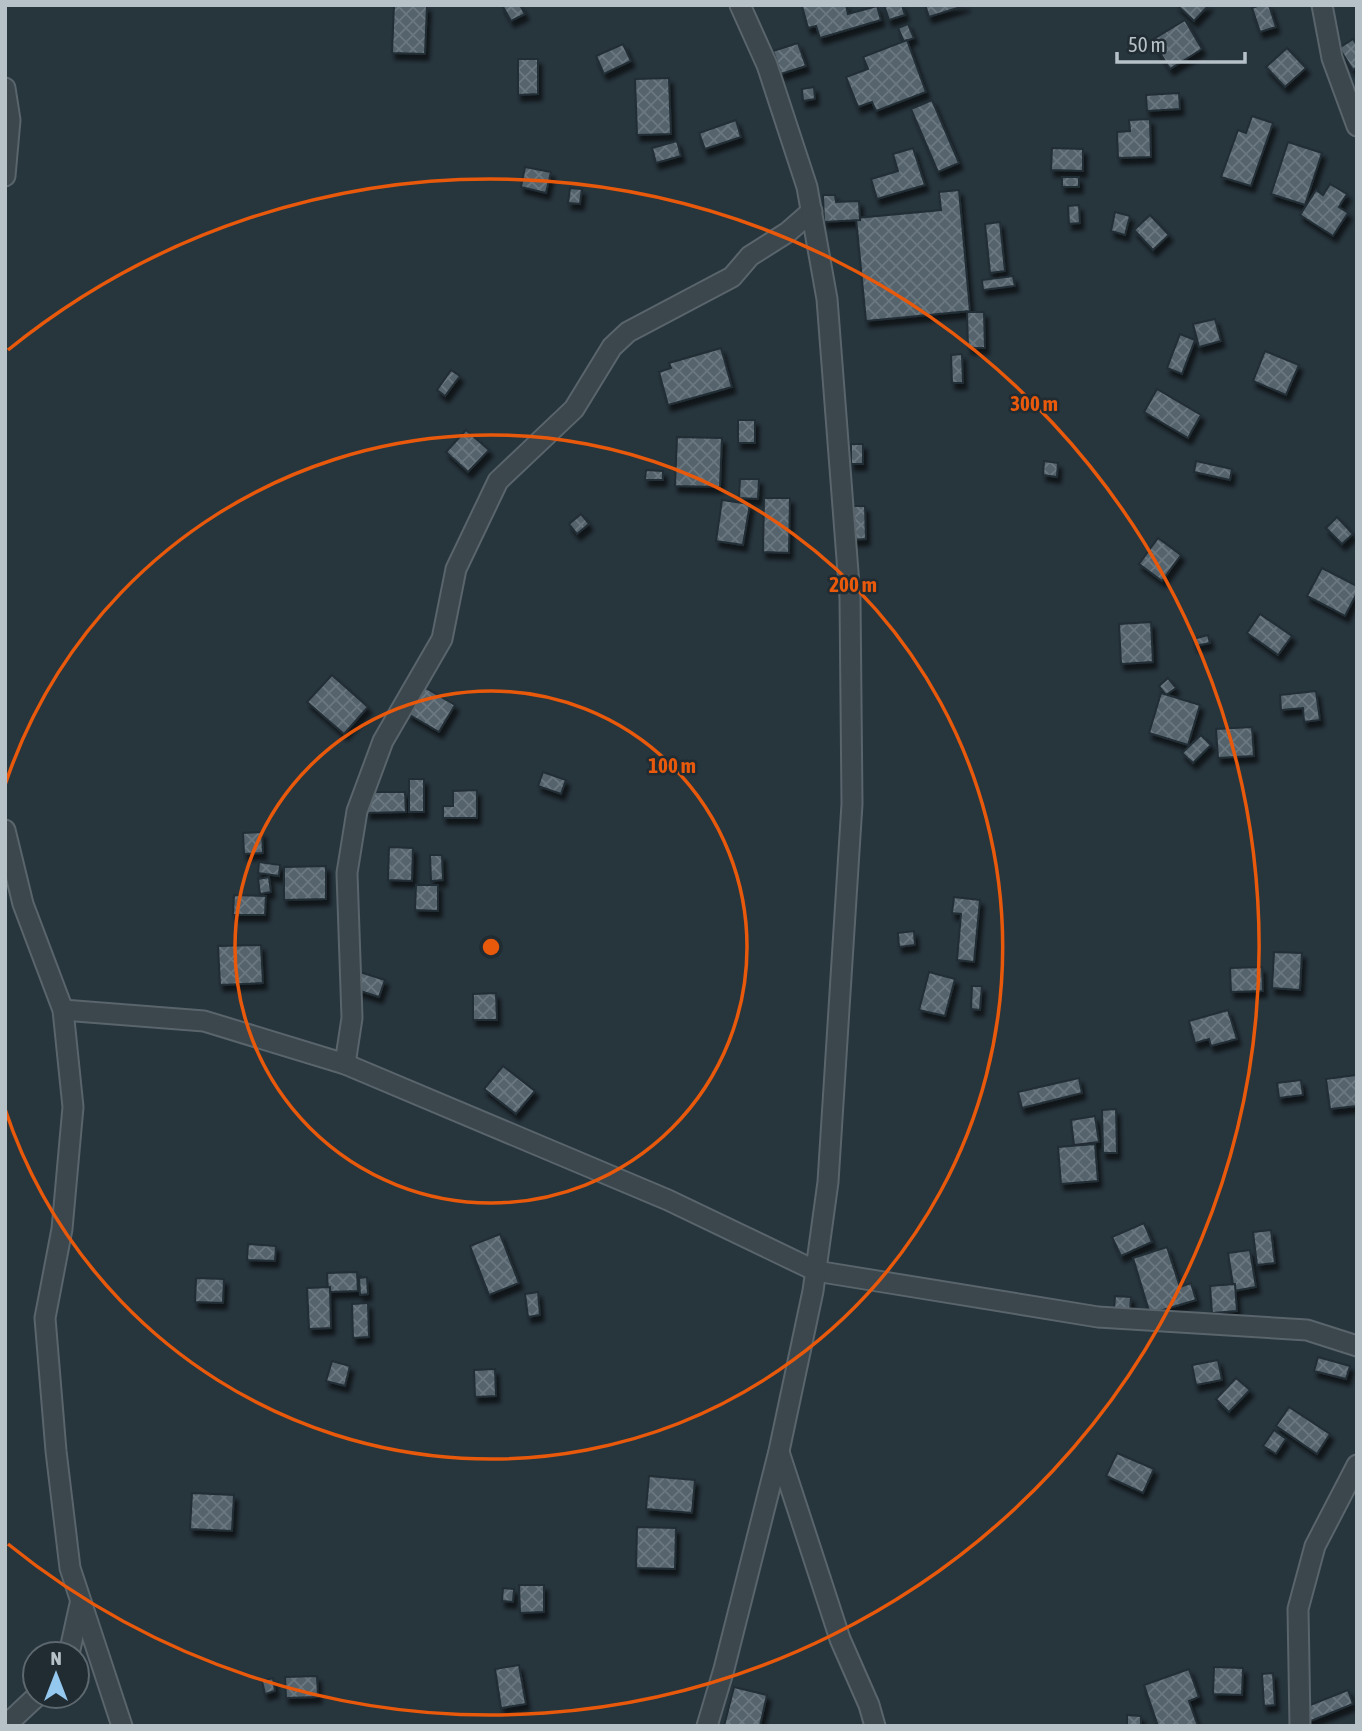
<svg xmlns="http://www.w3.org/2000/svg" width="1362" height="1731" font-family="'Asap Condensed',sans-serif">
	<defs>
		<pattern id="building-cross-hatch" width="8" height="8" patternUnits="userSpaceOnUse" patternTransform="scale(1.75)"><rect width="8" height="8" fill="#55636d"/><path d="M0 0l8 8M0 8l8-8" fill="none" stroke="#6b7880"/></pattern>
		<filter id="shadow"><feDropShadow dx="3.5" dy="6" stdDeviation="2" flood-color="#0009"/></filter>
	</defs>
	<rect width="100%" height="100%" fill="#27353d"/>
	<g fill="url(#building-cross-hatch)" stroke="#222d34" stroke-width="2" filter="url(#shadow)">
		<path d="M 394,5 L 427,6 L 425,54 L 392,53 Z"/>
		<path d="M 502,5 L 520,5 L 525,14 L 511,21 Z"/>
		<path d="M 846,5 L 848,14 L 877,6 L 881,20 L 820,38 L 816,26 L 808,28 L 802,6 Z"/>
		<path d="M 884,5 L 902,5 L 905,15 L 889,20 Z"/>
		<path d="M 925,5 L 967,5 L 929,17 Z"/>
		<path d="M 1177,5 L 1209,5 L 1194,21 Z"/>
		<path d="M 1260,5 L 1269,5 L 1276,27 L 1260,32 L 1252,8 Z"/>
		<path d="M 1185,20 L 1202,49 L 1170,69 L 1152,40 Z"/>
		<path d="M 908,24 L 914,38 L 904,42 L 898,28 Z"/>
		<path d="M 1353,39 L 1357,45 L 1357,67 L 1353,70 L 1339,48 Z"/>
		<path d="M 907,40 L 926,92 L 876,111 L 872,102 L 858,107 L 846,77 L 868,69 L 863,57 Z"/>
		<path d="M 798,43 L 806,66 L 781,74 L 773,51 Z"/>
		<path d="M 623,44 L 631,61 L 604,74 L 596,56 Z"/>
		<path d="M 1287,48 L 1306,68 L 1285,87 L 1266,67 Z"/>
		<path d="M 518,59 L 538,59 L 538,94 L 518,95 Z"/>
		<path d="M 669,78 L 671,134 L 637,135 L 635,79 Z"/>
		<path d="M 814,87 L 815,99 L 803,101 L 802,89 Z"/>
		<path d="M 1179,93 L 1180,109 L 1147,111 L 1146,95 Z"/>
		<path d="M 932,100 L 959,163 L 938,172 L 911,109 Z"/>
		<path d="M 1252,116 L 1273,123 L 1251,186 L 1221,177 L 1238,130 L 1246,133 Z"/>
		<path d="M 1150,119 L 1151,157 L 1118,158 L 1117,132 L 1130,131 L 1129,120 Z"/>
		<path d="M 736,120 L 741,137 L 705,149 L 699,133 Z"/>
		<path d="M 677,141 L 681,156 L 656,163 L 652,148 Z"/>
		<path d="M 1288,142 L 1322,153 L 1305,205 L 1271,194 Z"/>
		<path d="M 913,148 L 925,185 L 877,199 L 871,179 L 898,171 L 893,154 Z"/>
		<path d="M 1052,148 L 1083,149 L 1083,171 L 1051,170 Z"/>
		<path d="M 525,167 L 551,172 L 546,193 L 521,187 Z"/>
		<rect x="1062" y="177" width="17" height="10"/>
		<path d="M 1330,184 L 1347,194 L 1339,207 L 1348,213 L 1333,236 L 1300,215 L 1316,190 L 1323,195 Z"/>
		<path d="M 570,188 L 582,189 L 580,204 L 568,203 Z"/>
		<path d="M 959,190 L 970,311 L 866,321 L 856,218 L 941,210 L 939,192 Z"/>
		<path d="M 823,195 L 835,195 L 836,202 L 859,201 L 860,220 L 824,222 Z"/>
		<path d="M 1079,205 L 1080,223 L 1069,224 L 1068,206 Z"/>
		<path d="M 1115,212 L 1130,216 L 1125,235 L 1111,231 Z"/>
		<path d="M 1150,215 L 1169,235 L 1153,250 L 1134,230 Z"/>
		<path d="M 1000,222 L 1005,271 L 990,273 L 985,224 Z"/>
		<path d="M 1013,276 L 1015,286 L 983,290 L 982,280 Z"/>
		<path d="M 967,312 L 984,312 L 985,348 L 968,348 Z"/>
		<path d="M 1215,319 L 1221,341 L 1199,347 L 1193,324 Z"/>
		<path d="M 1180,334 L 1195,340 L 1182,374 L 1167,368 Z"/>
		<path d="M 721,348 L 732,387 L 668,405 L 659,372 L 671,368 L 669,363 Z"/>
		<path d="M 1265,351 L 1299,365 L 1286,395 L 1253,381 Z"/>
		<path d="M 962,354 L 963,383 L 952,383 L 951,355 Z"/>
		<path d="M 451,370 L 460,376 L 445,396 L 437,390 Z"/>
		<path d="M 1157,389 L 1201,415 L 1188,438 L 1144,412 Z"/>
		<rect x="738" y="420" width="17" height="23"/>
		<path d="M 466,430 L 489,450 L 468,472 L 446,452 Z"/>
		<path d="M 677,437 L 722,438 L 720,487 L 675,486 Z"/>
		<rect x="851" y="444" width="12" height="20"/>
		<path d="M 1044,461 L 1058,463 L 1057,477 L 1043,475 Z"/>
		<path d="M 1196,461 L 1232,469 L 1230,480 L 1194,472 Z"/>
		<path d="M 646,470 L 663,471 L 663,480 L 645,480 Z"/>
		<path d="M 740,479 L 759,479 L 758,499 L 739,498 Z"/>
		<path d="M 764,498 L 790,498 L 789,553 L 763,552 Z"/>
		<path d="M 722,500 L 750,504 L 743,545 L 716,541 Z"/>
		<path d="M 851,506 L 865,506 L 866,539 L 851,540 Z"/>
		<path d="M 581,514 L 589,524 L 577,534 L 569,524 Z"/>
		<path d="M 1337,517 L 1353,534 L 1342,544 L 1326,528 Z"/>
		<path d="M 1158,538 L 1181,555 L 1162,581 L 1139,564 Z"/>
		<path d="M 1322,568 L 1357,586 L 1357,593 L 1345,616 L 1307,596 Z"/>
		<path d="M 1260,614 L 1292,636 L 1278,655 L 1247,633 Z"/>
		<path d="M 1151,622 L 1153,662 L 1121,664 L 1119,624 Z"/>
		<path d="M 1208,635 L 1210,643 L 1195,646 L 1193,639 Z"/>
		<path d="M 332,675 L 368,707 L 344,734 L 307,702 Z"/>
		<path d="M 1168,678 L 1176,688 L 1166,695 L 1159,686 Z"/>
		<path d="M 424,687 L 455,705 L 439,732 L 408,714 Z"/>
		<path d="M 1316,691 L 1320,720 L 1304,722 L 1303,708 L 1281,710 L 1280,695 Z"/>
		<path d="M 1161,693 L 1200,705 L 1188,745 L 1149,733 Z"/>
		<path d="M 1252,727 L 1254,756 L 1218,758 L 1216,729 Z"/>
		<path d="M 1201,735 L 1211,745 L 1193,763 L 1182,753 Z"/>
		<path d="M 543,772 L 566,780 L 561,794 L 538,786 Z"/>
		<rect x="409" y="779" width="15" height="33"/>
		<path d="M 477,790 L 477,818 L 443,818 L 443,806 L 453,806 L 453,791 Z"/>
		<path d="M 367,792 L 405,792 L 406,812 L 367,813 Z"/>
		<path d="M 262,832 L 263,853 L 244,854 L 243,833 Z"/>
		<path d="M 389,847 L 413,848 L 412,881 L 388,880 Z"/>
		<path d="M 430,855 L 442,855 L 443,880 L 431,881 Z"/>
		<path d="M 259,862 L 280,865 L 279,876 L 258,873 Z"/>
		<path d="M 326,866 L 326,899 L 284,900 L 284,867 Z"/>
		<path d="M 269,877 L 271,892 L 260,894 L 258,879 Z"/>
		<path d="M 416,885 L 438,885 L 438,911 L 415,910 Z"/>
		<path d="M 234,895 L 266,896 L 265,915 L 233,915 Z"/>
		<path d="M 954,897 L 980,900 L 974,962 L 957,960 L 961,914 L 952,913 Z"/>
		<path d="M 914,931 L 915,945 L 899,947 L 898,933 Z"/>
		<path d="M 261,945 L 263,983 L 220,985 L 218,946 Z"/>
		<path d="M 1274,952 L 1302,953 L 1300,990 L 1272,988 Z"/>
		<path d="M 1262,967 L 1263,991 L 1231,992 L 1230,968 Z"/>
		<path d="M 360,972 L 385,980 L 379,997 L 354,989 Z"/>
		<path d="M 929,972 L 955,979 L 945,1016 L 919,1010 Z"/>
		<path d="M 972,986 L 982,986 L 980,1010 L 971,1009 Z"/>
		<path d="M 496,993 L 497,1020 L 473,1020 L 473,994 Z"/>
		<path d="M 1228,1010 L 1237,1039 L 1211,1046 L 1209,1039 L 1195,1043 L 1189,1021 Z"/>
		<path d="M 503,1066 L 535,1091 L 516,1114 L 484,1089 Z"/>
		<path d="M 1356,1075 L 1357,1106 L 1330,1109 L 1326,1079 Z"/>
		<path d="M 1079,1078 L 1082,1093 L 1022,1108 L 1018,1092 Z"/>
		<path d="M 1301,1080 L 1303,1095 L 1279,1098 L 1277,1083 Z"/>
		<path d="M 1116,1109 L 1117,1153 L 1103,1153 L 1102,1110 Z"/>
		<path d="M 1095,1116 L 1099,1142 L 1074,1145 L 1071,1120 Z"/>
		<path d="M 1095,1144 L 1098,1181 L 1061,1184 L 1058,1147 Z"/>
		<path d="M 1144,1223 L 1152,1242 L 1121,1256 L 1112,1237 Z"/>
		<path d="M 1271,1230 L 1275,1263 L 1257,1265 L 1253,1232 Z"/>
		<path d="M 500,1234 L 519,1283 L 489,1295 L 470,1246 Z"/>
		<path d="M 248,1244 L 276,1246 L 275,1261 L 247,1260 Z"/>
		<path d="M 1167,1247 L 1180,1287 L 1191,1283 L 1196,1300 L 1150,1314 L 1133,1258 Z"/>
		<path d="M 1250,1250 L 1256,1287 L 1234,1291 L 1228,1253 Z"/>
		<path d="M 357,1272 L 358,1291 L 328,1292 L 327,1273 Z"/>
		<path d="M 367,1277 L 368,1294 L 360,1295 L 359,1278 Z"/>
		<path d="M 196,1278 L 224,1279 L 223,1303 L 195,1302 Z"/>
		<path d="M 1235,1284 L 1237,1311 L 1212,1313 L 1210,1286 Z"/>
		<path d="M 330,1287 L 331,1328 L 309,1329 L 307,1288 Z"/>
		<path d="M 538,1292 L 540,1315 L 528,1317 L 525,1294 Z"/>
		<path d="M 1115,1296 L 1131,1297 L 1130,1310 L 1114,1309 Z"/>
		<path d="M 368,1303 L 369,1337 L 353,1338 L 352,1304 Z"/>
		<path d="M 1318,1357 L 1350,1366 L 1346,1379 L 1314,1371 Z"/>
		<path d="M 1218,1360 L 1222,1380 L 1196,1385 L 1192,1365 Z"/>
		<path d="M 332,1361 L 350,1366 L 345,1386 L 326,1381 Z"/>
		<path d="M 495,1369 L 496,1396 L 475,1397 L 474,1370 Z"/>
		<path d="M 1236,1378 L 1250,1390 L 1229,1412 L 1216,1399 Z"/>
		<path d="M 1289,1407 L 1330,1434 L 1317,1454 L 1276,1426 Z"/>
		<path d="M 1274,1430 L 1286,1439 L 1276,1454 L 1263,1446 Z"/>
		<path d="M 1117,1453 L 1154,1469 L 1143,1493 L 1106,1476 Z"/>
		<path d="M 649,1476 L 695,1480 L 692,1513 L 646,1509 Z"/>
		<path d="M 192,1493 L 234,1495 L 232,1531 L 190,1529 Z"/>
		<path d="M 637,1527 L 676,1528 L 675,1569 L 636,1568 Z"/>
		<path d="M 519,1585 L 544,1585 L 544,1612 L 520,1613 Z"/>
		<path d="M 503,1588 L 514,1589 L 513,1602 L 502,1601 Z"/>
		<path d="M 519,1665 L 526,1704 L 501,1708 L 495,1669 Z"/>
		<path d="M 1214,1667 L 1243,1668 L 1242,1695 L 1213,1694 Z"/>
		<path d="M 1189,1669 L 1199,1697 L 1189,1701 L 1198,1726 L 1158,1726 L 1144,1685 Z"/>
		<path d="M 1273,1673 L 1275,1705 L 1264,1706 L 1262,1674 Z"/>
		<path d="M 317,1676 L 318,1697 L 286,1698 L 285,1677 Z"/>
		<path d="M 273,1678 L 275,1691 L 265,1694 L 262,1681 Z"/>
		<path d="M 734,1687 L 767,1695 L 760,1726 L 724,1726 Z"/>
		<path d="M 1348,1690 L 1353,1704 L 1301,1725 L 1295,1711 Z"/>
		<path d="M 1127,1715 L 1141,1716 L 1141,1726 L 1127,1726 Z"/>
	</g>
	<g fill="none" stroke-linecap="round" stroke-linejoin="round">
		<defs>
			<g id="minor">
				<path d="M 1322,5 L 1332,58 L 1357,126"/>
				<path d="M 5,88 L 10,120 L 5,176"/>
				<path d="M 5,830 L 23,904 L 63,1010 L 73,1107 L 62,1229 L 45,1318 L 56,1451 L 70,1568 L 122,1726"/>
				<path d="M 63,1010 L 204,1021 L 345,1064 L 668,1200 L 816,1271 L 1098,1317 L 1307,1330 L 1357,1346"/>
				<path d="M 345,1064 L 352,1018 L 347,873 L 357,811 L 383,741 L 442,639 L 456,569 L 498,481 L 574,409 L 612,347 L 628,332 L 732,277 L 750,256 L 788,232 L 812,211"/>
				<path d="M 779,1452 L 840,1639 L 869,1705 L 875,1726"/>
				<path d="M 69,1654 L 80,1604"/>
				<path d="M 5,1726 L 37,1696"/>
				<path d="M 707,1726 L 724,1669 L 779,1451 L 813,1291 L 828,1182 L 852,804 L 850,598 L 827,299 L 807,187 L 767,65 L 740,5"/>
				<path d="M 1300,1726 L 1298,1609 L 1315,1546 L 1357,1465"/>
			</g>
		</defs>
		<use href="#minor" stroke="#59646b" stroke-width="23"/>
		<use href="#minor" stroke="#3b464d" stroke-width="19"/>
	</g>
	<g fill="none" stroke="#e8590c" stroke-width="3.5">
		<circle cx="491" cy="947" r="256"/>
		<path d="M5 785A512 512 0 1 1 5 1109"/>
		<path d="M8 350A768 768 0 1 1 8 1544"/>
	</g>
	<circle cx="491" cy="947" r="10" fill="#e8590c" stroke="#202b32" stroke-width="3.5"/>
	<g font-size="21" text-anchor="middle" font-weight="bold" fill="#e8590c" stroke="#202b32" stroke-width="5" stroke-linejoin="round" paint-order="stroke">
		<text x="1034" y="411">300 m</text>
		<text x="853" y="592">200 m</text>
		<text x="672" y="773">100 m</text>
	</g>
	<rect width="1362" height="1731" fill="none" stroke="#b7c1c8" stroke-width="14"/>
	<g transform="translate(56 1675)"><circle r="33" fill="#202b32" stroke="#5c676e" stroke-width="2"/>
	<path d="M0-5L12 26L0 18L-12 26Z" fill="#95c8ef"/>
	<text y="-10" font-size="19" font-weight="bold" text-anchor="middle" fill="#b7c1c8">N</text>
	</g>
	<path d="M1117 52v10h128v-10" fill="none" stroke="#b7c1c8" stroke-width="3.5"/>
	<text x="1128" y="52" font-size="21" fill="#b7c1c8" stroke="#202b32" stroke-width="5" paint-order="stroke">50 m</text>
</svg>
